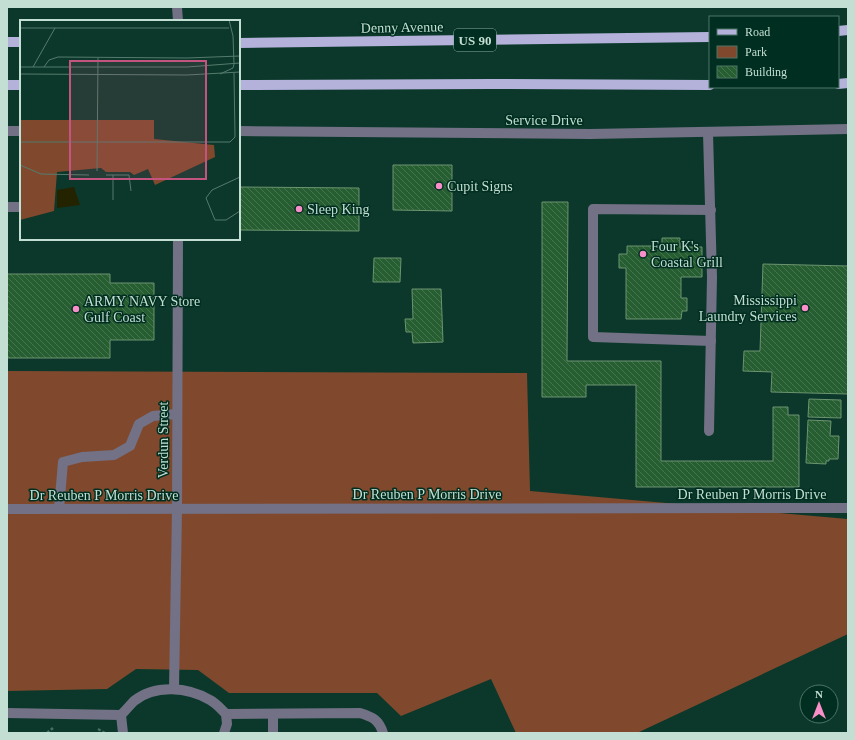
<svg xmlns="http://www.w3.org/2000/svg" width="855" height="740" font-family="Georgia,serif">
	<defs>
		<pattern id="building-back-hatch" width="6" height="6" patternUnits="userSpaceOnUse"><rect width="6" height="6" fill="#275e31"/><path d="M-1 5l2 2M0 0l6 6M5-1l2 2" fill="none" stroke="#45754e"/></pattern>
	</defs>
	<rect width="100%" height="100%" fill="#0b382a"/>
	<path fill="#80492d" d="M 7,371 L 527,373 L 530,491 L 848,519 L 848,634 L 637,733 L 516,733 L 491,679 L 401,716 L 377,693 L 229,693 L 198,670 L 136,669 L 107,689 L 7,691 Z"/>
	<g fill="url(#building-back-hatch)" stroke="#6c9470">
		<path d="M 393,165 L 452,165 L 452,211 L 393,210 Z"/>
		<path d="M 239,187 L 359,188 L 359,231 L 239,230 Z"/>
		<path d="M 542,202 L 568,202 L 567,361 L 661,361 L 661,461 L 773,461 L 773,407 L 788,407 L 788,415 L 799,415 L 799,487 L 636,487 L 636,385 L 586,385 L 586,397 L 542,397 Z"/>
		<path d="M 662,238 L 680,238 L 680,247 L 702,247 L 702,277 L 681,277 L 681,298 L 687,298 L 687,311 L 682,311 L 681,319 L 626,319 L 626,268 L 619,268 L 619,254 L 627,254 L 627,246 L 662,246 Z"/>
		<path d="M 374,258 L 401,258 L 400,282 L 373,282 Z"/>
		<path d="M 763,264 L 848,266 L 848,394 L 771,392 L 772,372 L 743,371 L 744,351 L 760,351 Z"/>
		<path d="M 7,274 L 110,274 L 110,283 L 154,283 L 154,340 L 110,340 L 110,358 L 7,358 Z"/>
		<path d="M 412,289 L 441,289 L 443,342 L 413,343 L 412,332 L 406,332 L 405,319 L 413,319 Z"/>
		<path d="M 809,399 L 841,400 L 841,418 L 808,417 Z"/>
		<path d="M 808,420 L 831,421 L 830,436 L 839,436 L 838,459 L 829,459 L 829,461 L 826,461 L 826,464 L 806,463 Z"/>
	</g>
	<g fill="none" stroke-linecap="round" stroke-linejoin="round">
		<g stroke="#476f62" stroke-width="2.5" stroke-dasharray="3 2" stroke-linecap="butt">
			<path d="M 98,729 L 105,733"/>
			<path d="M 47,733 L 53,728"/>
		</g>
		<g stroke="#727185" stroke-width="10">
			<path d="M 177,7 L 178,21"/>
			<path d="M 7,131 L 21,131"/>
			<path d="M 239,131 L 590,134 L 848,129"/>
			<path d="M 708,133 L 712,277 L 709,431"/>
			<path d="M 7,207 L 21,207"/>
			<path d="M 711,210 L 593,209 L 593,337 L 711,341"/>
			<path d="M 7,509 L 848,508"/>
			<path d="M 59,509 L 63,462 L 82,457 L 114,455 L 130,446 L 139,424 L 153,416 L 177,414"/>
			<path d="M 174,689 L 177,509 L 178,239"/>
			<path d="M 7,713 L 121,715"/>
			<path d="M 226,714 L 360,713 C 373,717 379,720 383,733"/>
			<path d="M 273,714 L 273,733"/>
			<path d="M 123,733 L 121,715 C 126,710 130,705 134,701 C 155,684 188,687 210,700 C 216,703 221,709 226,714 L 227,724 L 224,733"/>
		</g>
		<g stroke="#b4b2db" stroke-width="10">
			<path d="M 838,31 L 848,30"/>
			<path d="M 7,42 L 21,42"/>
			<path d="M 239,43 L 710,37"/>
			<path d="M 838,84 L 848,83"/>
			<path d="M 7,85 L 21,85"/>
			<path d="M 239,85 L 491,84 L 710,85"/>
		</g>
	</g>
	<g fill="#f98fc8" stroke="#002e20" stroke-width="1.5">
		<circle cx="439" cy="186" r="4"/>
		<circle cx="299" cy="209" r="4"/>
		<circle cx="643" cy="254" r="4"/>
		<circle cx="805" cy="308" r="4"/>
		<circle cx="76" cy="309" r="4"/>
	</g>
	<g text-anchor="middle" stroke-width="3" stroke-linejoin="round" paint-order="stroke">
		<rect fill="#002e20" stroke="#88aa9d" stroke-width="1" x="454" y="29" width="42" height="22" rx="3"/>
		<g font-size="13" font-weight="bold" fill="#c3dfd3">
			<text x="475" y="45">US 90</text>
		</g>
		<g font-size="14" fill="#c3dfd3" stroke="#002e20">
			<text transform="translate(402 27) rotate(-1)" y="5">Denny Avenue</text>
			<text x="544" y="125">Service Drive</text>
			<text transform="translate(163 440) rotate(-90)" y="5">Verdun Street</text>
			<text x="427" y="499">Dr Reuben P Morris Drive</text>
			<text x="752" y="499">Dr Reuben P Morris Drive</text>
			<text x="104" y="500">Dr Reuben P Morris Drive</text>
		</g>
		<g font-size="14" fill="#c3dfd3" stroke="#002e20" text-anchor="start">
			<text x="447" y="191">Cupit Signs</text>
			<text x="307" y="214">Sleep King</text>
			<text x="651" y="251">Four K's<tspan x="651" dy="16">Coastal Grill</tspan></text>
			<text x="797" y="305" text-anchor="end">Mississippi<tspan x="797" dy="16">Laundry Services</tspan></text>
			<text x="84" y="306">ARMY NAVY Store<tspan x="84" dy="16">Gulf Coast</tspan></text>
		</g>
	</g>
	<g transform="translate(20 20)">
		<rect width="220" height="220" fill="#0b382a"/>
		<path d="M 0,100 L 134,100 L 134,119 L 194,125 L 195,137 L 135,165 L 128,149 L 114,155 L 110,152 L 86,152 L 81,148 L 37,152 L 34,191 L 0,200 Z" fill="#80492d"/>
		<path d="M 54,167 L 60,185 L 37,188 L 37,170 Z" fill="#242300"/>
		<path fill="none" stroke="#557b6e" stroke-width="1" d="M 209,0 L 213,16 L 214,44M 0,8 L 209,8M 0,47 L 167,47 L 220,43M 13,47 L 35,8M 24,47 L 29,40 L 38,37 L 167,38 L 220,36M 0,54 L 167,55 L 220,52M 200,54 L 213,48 L 214,44M 0,122 L 210,122 L 215,117 L 214,53M 0,145 L 21,154 L 69,155M 77,151 L 78,38M 86,155 L 109,155 L 111,171M 93,155 L 93,180M 220,157 L 192,170 L 186,178 L 195,200 L 206,200 L 220,191"/>
		<path fill="#c2547f" fill-opacity="0.15" stroke="#c2547f" stroke-width="2" d="M 50,41 L 186,41 L 186,159 L 50,159 Z"/>
		<rect width="220" height="220" fill="none" stroke="#c3dfd3" stroke-width="2"/>
	</g>
	<rect width="855" height="740" fill="none" stroke="#c3dfd3" stroke-width="16"/>
	<rect x="709" y="16" width="130" height="72" fill="#002e20" stroke="#4e7568"/>
	<rect x="717" y="29" width="20" height="6" fill="#b4b2db" stroke="#4e7568"/>
	<text x="745" y="36" font-size="12" fill="#c3dfd3">Road</text>
	<rect x="717" y="46" width="20" height="12" fill="#80492d" stroke="#4e7568"/>
	<text x="745" y="56" font-size="12" fill="#c3dfd3">Park</text>
	<rect x="717" y="66" width="20" height="12" fill="url(#building-back-hatch)" stroke="#4e7568"/>
	<text x="745" y="76" font-size="12" fill="#c3dfd3">Building</text>
	<g transform="translate(819 704)"><circle r="19" fill="#002e20" stroke="#4e7568"/>
	<path d="M0-3L7 15L0 10L-7 15Z" fill="#f98fc8"/>
	<text y="-6" font-size="11" font-weight="bold" text-anchor="middle" fill="#c3dfd3">N</text>
	</g>
</svg>
